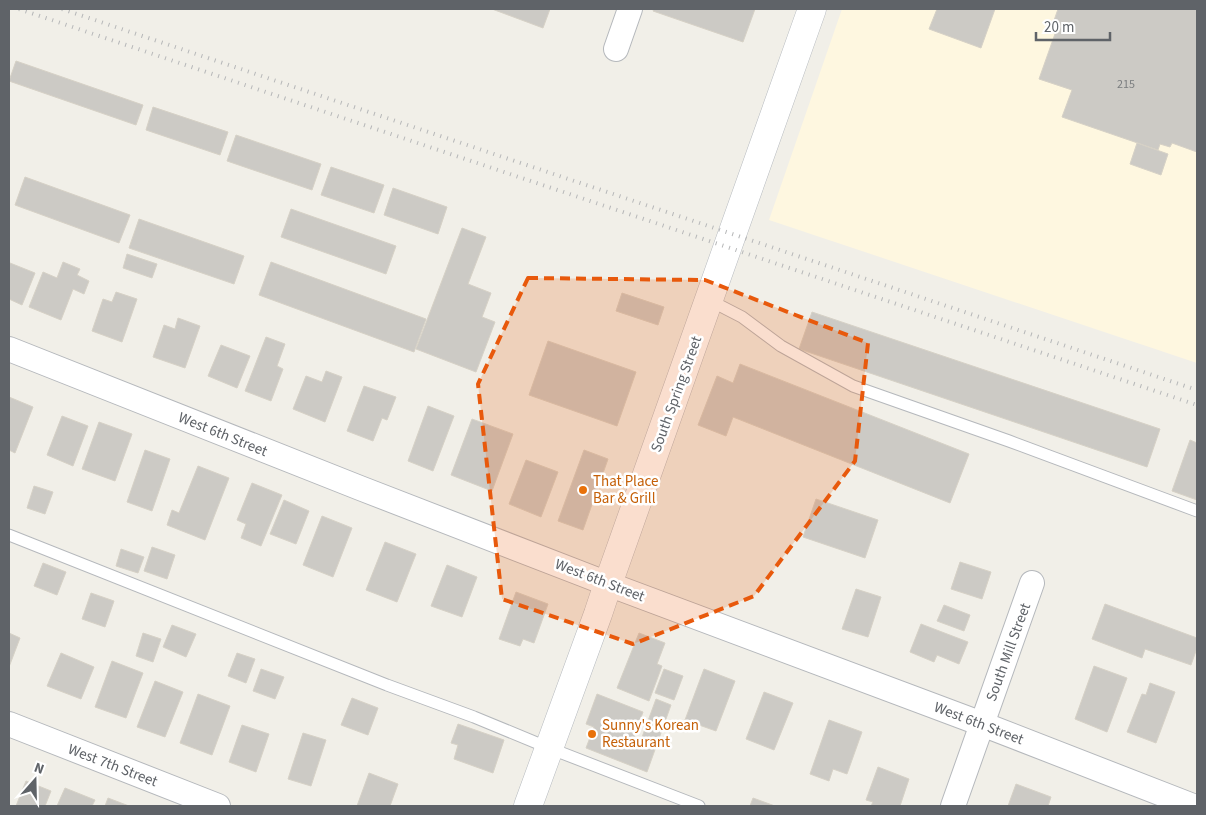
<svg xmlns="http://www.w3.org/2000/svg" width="1206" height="815" font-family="'Source Sans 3',sans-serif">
	<rect width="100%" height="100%" fill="#f1efe8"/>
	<path fill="#fef7e0" d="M 842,9 L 1197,9 L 1197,363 L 769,220 Z"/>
	<g fill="#cccac5" stroke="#d6d1c6">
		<path d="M 492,9 L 550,9 L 543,28 Z"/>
		<path d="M 654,9 L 755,9 L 743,42 L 653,11 Z"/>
		<path d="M 937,9 L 995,9 L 981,48 L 929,29 Z"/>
		<path d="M 1058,9 L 1197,9 L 1197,152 L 1172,143 L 1170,147 L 1160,144 L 1158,150 L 1062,117 L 1072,90 L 1039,79 L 1056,31 L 1051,29 Z"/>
		<path d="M 16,61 L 143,105 L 136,125 L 9,81 Z"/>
		<path d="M 153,107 L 228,132 L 220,155 L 146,130 Z"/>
		<path d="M 236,135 L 321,164 L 312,190 L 227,161 Z"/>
		<path d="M 1137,143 L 1168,154 L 1161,175 L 1130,164 Z"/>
		<path d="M 331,167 L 384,185 L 374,213 L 321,195 Z"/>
		<path d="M 25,177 L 130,215 L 119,243 L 15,205 Z"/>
		<path d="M 393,188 L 447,207 L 438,234 L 384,215 Z"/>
		<path d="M 291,209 L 396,246 L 386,274 L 281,237 Z"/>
		<path d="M 139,219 L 244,256 L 234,284 L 129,248 Z"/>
		<path d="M 462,228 L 486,237 L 468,284 L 491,293 L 482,317 L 495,322 L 476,372 L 416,349 Z"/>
		<path d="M 127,254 L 157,264 L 152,278 L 123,268 Z"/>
		<path d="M 63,262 L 80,269 L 77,275 L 89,281 L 84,294 L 73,289 L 61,320 L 29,307 L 43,272 L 57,278 Z"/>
		<path d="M 271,262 L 426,319 L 414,352 L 259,295 Z"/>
		<path d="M 10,263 L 35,273 L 22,305 L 9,299 L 9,267 Z"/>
		<path d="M 116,292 L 137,299 L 122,342 L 92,331 L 103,299 L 112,302 Z"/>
		<path d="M 622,293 L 664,307 L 658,325 L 616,311 Z"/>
		<path d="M 812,312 L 1160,429 L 1147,467 L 799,349 Z"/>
		<path d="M 178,318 L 200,326 L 185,368 L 153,357 L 164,325 L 175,329 Z"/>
		<path d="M 266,337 L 285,344 L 277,366 L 283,369 L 271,401 L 245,391 Z"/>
		<path d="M 548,341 L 636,372 L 617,426 L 529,395 Z"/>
		<path d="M 221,345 L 250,356 L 237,388 L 208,376 Z"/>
		<path d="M 740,364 L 969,454 L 950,503 L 733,417 L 726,436 L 698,425 L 717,376 L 733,383 Z"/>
		<path d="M 326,371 L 342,377 L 325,422 L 293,409 L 306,376 L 322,382 Z"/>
		<path d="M 364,386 L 396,397 L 387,420 L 382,418 L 373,441 L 347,431 Z"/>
		<path d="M 9,397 L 33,407 L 15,453 L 9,450 Z"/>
		<path d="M 428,406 L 454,416 L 433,471 L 408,461 Z"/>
		<path d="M 62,416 L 88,426 L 73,466 L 47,455 Z"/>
		<path d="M 472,419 L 513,434 L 492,491 L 451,475 Z"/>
		<path d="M 99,422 L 132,434 L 115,481 L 82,469 Z"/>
		<path d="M 1190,440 L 1197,443 L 1197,500 L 1172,491 Z"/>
		<path d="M 145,450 L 170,459 L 152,511 L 127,502 Z"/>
		<path d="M 584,450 L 608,459 L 583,530 L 558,521 Z"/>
		<path d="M 526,460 L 558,472 L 541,517 L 509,504 Z"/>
		<path d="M 198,466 L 229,478 L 205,540 L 167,525 L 172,510 L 179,513 Z"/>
		<path d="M 252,483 L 282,495 L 261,546 L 241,538 L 246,524 L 237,520 Z"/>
		<path d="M 34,486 L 53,492 L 45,514 L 27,508 Z"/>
		<path d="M 816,499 L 878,520 L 865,558 L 803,537 Z"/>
		<path d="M 284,500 L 309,511 L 296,544 L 270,534 Z"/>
		<path d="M 322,516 L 352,528 L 333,577 L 303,565 Z"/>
		<path d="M 385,542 L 416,554 L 397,602 L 366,590 Z"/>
		<path d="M 152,547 L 175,555 L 167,579 L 144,571 Z"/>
		<path d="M 121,549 L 144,557 L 138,573 L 116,566 Z"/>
		<path d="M 960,562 L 991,572 L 982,599 L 951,589 Z"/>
		<path d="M 43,563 L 66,572 L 57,595 L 34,586 Z"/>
		<path d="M 447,565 L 477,577 L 462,617 L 431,606 Z"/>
		<path d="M 856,589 L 881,597 L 868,637 L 842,629 Z"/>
		<path d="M 516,592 L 548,604 L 534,643 L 523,639 L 520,646 L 499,639 Z"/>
		<path d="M 91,593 L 114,601 L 105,627 L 82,619 Z"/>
		<path d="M 1105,604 L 1197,638 L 1197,648 L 1191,665 L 1145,649 L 1142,658 L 1092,639 Z"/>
		<path d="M 944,605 L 970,615 L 964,631 L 937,621 Z"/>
		<path d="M 921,624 L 968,642 L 959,664 L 937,655 L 934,662 L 910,652 Z"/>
		<path d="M 172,625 L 196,634 L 186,657 L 163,647 Z"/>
		<path d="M 9,633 L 20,638 L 9,667 Z"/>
		<path d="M 143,633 L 161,639 L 153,662 L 136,656 Z"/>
		<path d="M 639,633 L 665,643 L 657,664 L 662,666 L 649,701 L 617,688 Z"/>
		<path d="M 61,653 L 94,667 L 81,699 L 47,686 Z"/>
		<path d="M 237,653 L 255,659 L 246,683 L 228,676 Z"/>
		<path d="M 112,661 L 143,673 L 126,718 L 95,707 Z"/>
		<path d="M 1094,666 L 1127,678 L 1107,732 L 1075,719 Z"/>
		<path d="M 261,669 L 284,677 L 275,699 L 253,691 Z"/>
		<path d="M 664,669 L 683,676 L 674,700 L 655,693 Z"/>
		<path d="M 704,669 L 735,681 L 716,731 L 685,720 Z"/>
		<path d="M 155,681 L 183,692 L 165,737 L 137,727 Z"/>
		<path d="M 1150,683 L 1175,692 L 1156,743 L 1127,732 L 1142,694 L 1146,695 Z"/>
		<path d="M 764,692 L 793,703 L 774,750 L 746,739 Z"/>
		<path d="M 198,694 L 230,706 L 212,755 L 180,743 Z"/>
		<path d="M 597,694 L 643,712 L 634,737 L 641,740 L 656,699 L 671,705 L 647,772 L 586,748 L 594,727 L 586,724 Z"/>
		<path d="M 352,698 L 378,708 L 368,735 L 341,725 Z"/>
		<path d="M 829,720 L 862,732 L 847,774 L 833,769 L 829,781 L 810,774 Z"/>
		<path d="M 458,724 L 504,740 L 493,773 L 454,759 L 458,745 L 451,743 Z"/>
		<path d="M 242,725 L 269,734 L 256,772 L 229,762 Z"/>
		<path d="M 303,733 L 326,740 L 311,786 L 288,779 Z"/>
		<path d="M 878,767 L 909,779 L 900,806 L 871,806 L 873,802 L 866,800 Z"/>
		<path d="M 369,773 L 398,784 L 390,806 L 357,806 Z"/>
		<path d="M 26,781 L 51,791 L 45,806 L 16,806 Z"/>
		<path d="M 1016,784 L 1051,797 L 1048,806 L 1008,806 Z"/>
		<path d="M 65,788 L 95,800 L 92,806 L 57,806 Z"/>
		<path d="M 108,798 L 129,806 L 105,806 Z"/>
		<path d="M 753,798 L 775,806 L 750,806 Z"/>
	</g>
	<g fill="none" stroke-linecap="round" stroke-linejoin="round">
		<defs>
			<g id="lane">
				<path d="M 709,300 L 742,317 L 781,346 L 853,386 L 1009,441 L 1197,511"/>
				<path d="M 9,535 L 387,685 L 474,717 L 549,748 L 699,806"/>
			</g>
			<g id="street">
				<path d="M 616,49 L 630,9"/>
				<path d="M 9,349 L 360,488 L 608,584 L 982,724 L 1193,806"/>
				<path d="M 9,724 L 218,806"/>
				<path d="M 953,806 L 1032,583"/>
			</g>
			<path id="secondary" d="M 528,806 L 598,614 L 608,584 L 812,9"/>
		</defs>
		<use href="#lane" stroke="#b5b8bc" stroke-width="13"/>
		<use href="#street" stroke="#b5b8bc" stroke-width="26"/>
		<use href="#secondary" stroke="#b6babf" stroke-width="29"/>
		<use href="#lane" stroke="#fff" stroke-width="11"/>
		<use href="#street" stroke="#fff" stroke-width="24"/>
		<use href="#secondary" stroke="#fff" stroke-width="28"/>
		<g stroke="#b6b7b8" stroke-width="4" stroke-dasharray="1 6" stroke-linecap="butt">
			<path d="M 19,9 L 1197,405"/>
			<path d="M 62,9 L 1197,390"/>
		</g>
	</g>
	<path fill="#e8590c" fill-opacity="0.2" stroke="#e8590c" stroke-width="4" stroke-dasharray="10 6" stroke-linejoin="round" d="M 528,278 L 705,280 L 868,343 L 855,461 L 754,596 L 633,644 L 502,599 L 478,384 Z"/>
	<g fill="#e8710a" stroke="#fff" stroke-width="2">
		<circle cx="583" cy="490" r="5"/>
		<circle cx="592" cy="734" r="5"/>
	</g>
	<g text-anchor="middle" stroke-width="5" stroke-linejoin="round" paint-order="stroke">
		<g font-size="12" fill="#7a7d7f">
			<text x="1126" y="88">215</text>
		</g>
		<g font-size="15" fill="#5f6368" stroke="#fff">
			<text transform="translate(676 394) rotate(-70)" y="5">South Spring Street</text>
			<text transform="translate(223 434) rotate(22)" y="5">West 6th Street</text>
			<text transform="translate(600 580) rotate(21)" y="5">West 6th Street</text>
			<text transform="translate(1008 652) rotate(-70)" y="5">South Mill Street</text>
			<text transform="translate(979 723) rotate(21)" y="5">West 6th Street</text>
			<text transform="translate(113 765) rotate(21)" y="5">West 7th Street</text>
		</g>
		<g font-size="15" fill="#c56008" stroke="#fff" text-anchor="start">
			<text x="593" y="486">That Place<tspan x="593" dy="17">Bar &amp; Grill</tspan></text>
			<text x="602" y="730">Sunny's Korean<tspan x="602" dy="17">Restaurant</tspan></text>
		</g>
	</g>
	<rect width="1206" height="815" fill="none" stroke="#5f6368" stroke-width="20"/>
	<g transform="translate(35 780) rotate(20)" stroke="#ffffff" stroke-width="4" paint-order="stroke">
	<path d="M0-4L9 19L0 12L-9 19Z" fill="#5f6368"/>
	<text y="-8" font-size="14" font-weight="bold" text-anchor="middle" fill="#5f6368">N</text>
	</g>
	<path d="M1036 32v8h74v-8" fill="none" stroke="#5f6368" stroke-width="2.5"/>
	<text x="1044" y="32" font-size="15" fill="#5f6368" stroke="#ffffff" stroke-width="4" paint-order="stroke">20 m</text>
</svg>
